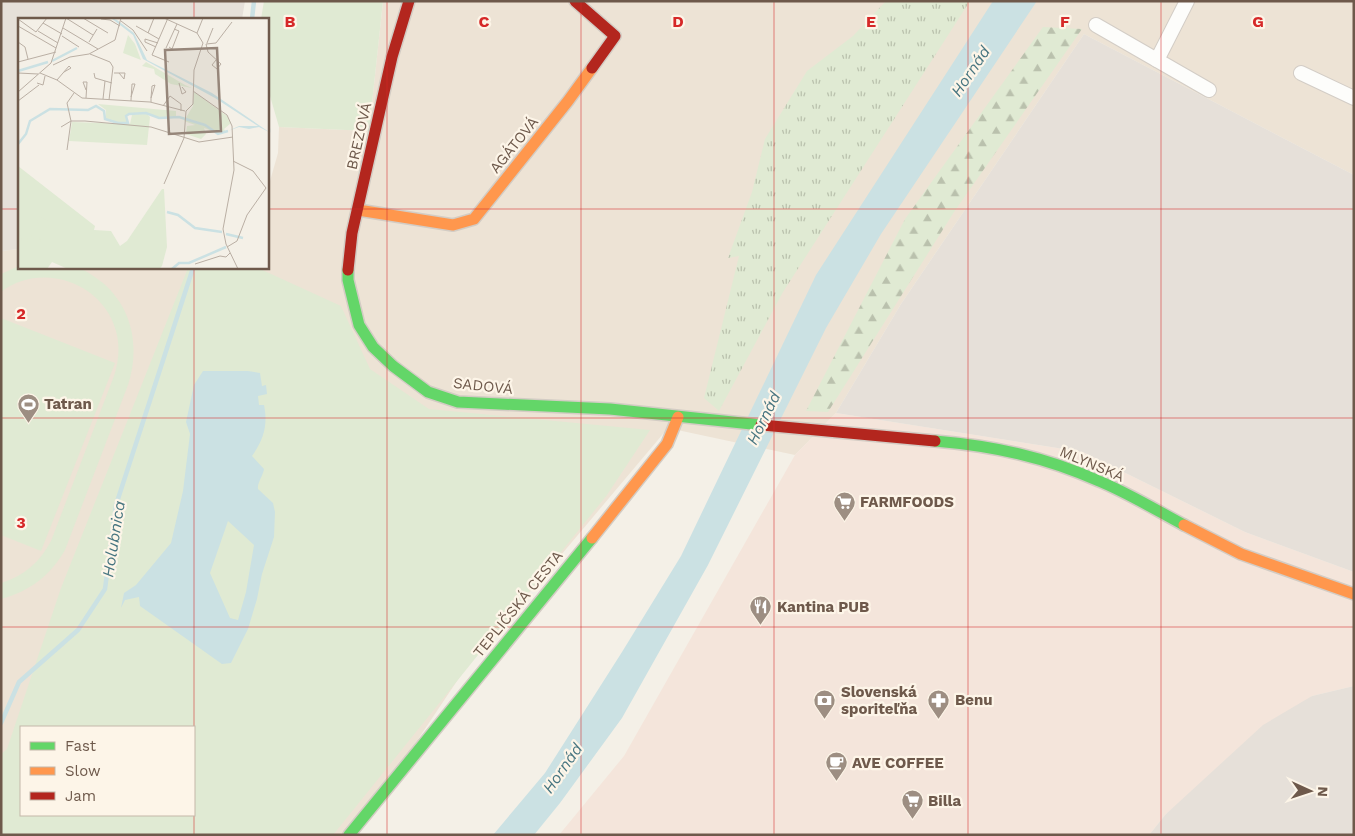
<svg xmlns="http://www.w3.org/2000/svg" width="1355" height="836" font-family="'Work Sans',sans-serif">
	<defs>
		<pattern id="grass-tufts" width="24" height="20" patternUnits="userSpaceOnUse" patternTransform="scale(1.25)"><rect width="24" height="20" fill="#e0ead3"/><path d="M3 7l-1-3M5 7V3M7 7l1-3M15 17l-1-3M17 17v-4M19 17l1-3" fill="none" stroke="#bac1ad"/></pattern>
		<pattern id="forest-firs" width="22" height="20" patternUnits="userSpaceOnUse" patternTransform="scale(1.25)"><rect width="22" height="20" fill="#e0ead3"/><path d="M5 1l3.5 6h-7zM16 11l3.5 6h-7z" fill="#bac1ad"/></pattern>
	</defs>
	<rect width="100%" height="100%" fill="#f4f0e7"/>
	<path fill="#ede3d5" fill-rule="evenodd" d="M 383,1 L 1354,1 L 1354,175 L 1084,34 L 901,304 L 836,413 L 795,455 L 668,428 L 465,669 L 354,835 L 1,835 L 1,251 L 19,249 L 19,268 L 268,268 L 268,188 L 278,153 L 279,127 L 369,131 ZM 21,727 L 194,727 L 194,815 L 21,815 Z"/>
	<path fill="#f4e5db" d="M 836,413 L 1083,452 L 1245,532 L 1354,572 L 1354,686 L 1312,696 L 1166,814 L 1149,835 L 559,835 L 624,756 L 795,455 Z"/>
	<g fill="#e6e0d9">
		<path d="M 1,1 L 245,1 L 242,19 L 19,19 L 19,249 L 1,251 Z"/>
		<path d="M 1084,34 L 1354,175 L 1354,572 L 1245,532 L 1083,452 L 836,413 L 901,304 Z"/>
		<path d="M 1354,686 L 1354,835 L 1149,835 L 1166,814 L 1263,725 L 1312,696 Z"/>
	</g>
	<path fill="url(#grass-tufts)" d="M 886,1 L 970,1 L 783,292 L 719,411 L 704,398 L 739,256 L 728,258 L 752,192 L 765,139 L 807,71 L 853,36 Z"/>
	<path fill="url(#forest-firs)" d="M 1043,27 L 1082,29 L 954,212 L 828,412 L 806,411 L 905,219 Z"/>
	<g fill="#e0ead3" fill-rule="evenodd">
		<path d="M 264,1 L 383,1 L 369,131 L 279,127 L 268,89 L 268,19 L 261,19 Z"/>
		<path d="M 19,266 C 30,272 61,265 76,268 C 85,269 95,277 103,283 C 133,309 140,348 128,385 L 65,550 C 50,576 30,591 1,599 L 1,583 C 24,576 40,562 51,541 L 114,376 C 119,361 120,346 116,331 C 103,282 41,261 1,292 L 1,274 Z"/>
		<path d="M 188,268 L 258,268 L 341,306 L 370,369 L 429,409 L 650,430 L 607,495 L 333,835 L 1,835 L 1,754 L 7,749 L 61,588 ZM 21,727 L 194,727 L 194,815 L 21,815 Z"/>
		<path d="M 1,318 L 115,363 L 41,551 L 1,535 Z"/>
	</g>
	<g fill="#cbe1e3" fill-rule="evenodd">
		<path d="M 993,1 L 1037,1 L 881,234 L 826,328 L 708,565 L 622,718 L 560,803 L 534,835 L 493,835 L 545,773 L 622,652 L 681,556 L 816,275 Z"/>
		<path d="M 203,371 L 248,371 L 260,373 L 262,386 L 266,385 L 267,394 L 258,396 L 259,405 L 264,405 C 268,425 264,439 252,456 L 264,469 C 263,476 257,483 258,489 L 273,503 L 275,512 L 274,537 L 262,574 L 257,599 L 248,629 L 231,663 L 222,664 L 140,606 L 139,597 L 125,600 L 121,608 L 124,593 L 136,585 L 171,543 L 183,491 L 190,434 L 186,422 L 194,385 ZM 228,521 L 254,545 L 246,592 L 238,620 L 230,618 L 210,573 Z"/>
	</g>
	<g fill="none" stroke-linecap="round" stroke-linejoin="round">
		<g stroke="#cbe1e3" stroke-width="4.5">
			<path d="M 252,19 L 254,1"/>
			<path d="M 268,129 L 268,132"/>
			<path d="M 1,723 L 19,682 L 78,630 L 105,589 L 116,505 L 193,268"/>
		</g>
		<defs>
			<g id="street">
				<path d="M 1096,25 L 1209,90"/>
				<path d="M 1157,60 L 1187,1"/>
				<path d="M 1301,73 L 1354,98"/>
			</g>
			<g id="fast">
				<path d="M 348,270 L 348,280 L 359,325 L 373,347 L 393,366 L 428,392 L 458,402 L 610,409 L 761,425"/>
				<path d="M 935,441 C 994,446 1045,457 1099,481 C 1128,493 1156,510 1184,525"/>
				<path d="M 349,835 L 592,538"/>
			</g>
			<g id="slow">
				<path d="M 358,210 L 453,225 L 474,219 L 568,101 L 592,68"/>
				<path d="M 1184,525 L 1241,554 L 1354,594"/>
				<path d="M 592,538 L 667,444 L 678,417"/>
			</g>
			<g id="jam">
				<path d="M 575,1 L 615,36 L 592,68"/>
				<path d="M 348,270 L 352,233 L 392,57 L 409,1"/>
				<path d="M 761,425 L 935,441"/>
			</g>
		</defs>
		<use href="#street" stroke="#d3cdc6" stroke-width="16"/>
		<use href="#fast" stroke="#d3ccc4" stroke-width="14"/>
		<use href="#slow" stroke="#d3ccc4" stroke-width="14"/>
		<use href="#jam" stroke="#d3ccc4" stroke-width="14"/>
		<use href="#street" stroke="#fdfdfb" stroke-width="14"/>
		<use href="#fast" stroke="#63d668" stroke-width="11"/>
		<use href="#slow" stroke="#ff974d" stroke-width="11"/>
		<use href="#jam" stroke="#b3261e" stroke-width="11"/>
	</g>
	<path fill="none" stroke="#d62828" stroke-width="1" stroke-opacity="0.55" d="M 194,1 L 194,19M 387,1 L 387,835M 581,1 L 581,835M 774,1 L 774,835M 968,1 L 968,835M 1161,1 L 1161,835M 1,209 L 19,209M 268,209 L 1354,209M 194,268 L 194,727M 1,418 L 1354,418M 1,627 L 1354,627M 194,815 L 194,835"/>
	<defs>
		<symbol id="stadium-pin" viewBox="-11 -11 22 30"><path d="M0 17L-7.5 6A9.5 9.5 0 1 1 7.5 6Z" fill="#9d8e82" stroke="#fdf5e8"/><path d="M0-5a6.5 5 0 1 0 0 10a6.5 5 0 1 0 0-10ZM-3.5-1.8h7v3.6h-7Z" fill="#fff"/></symbol>
		<symbol id="supermarket-pin" viewBox="-11 -11 22 30"><path d="M0 17L-7.5 6A9.5 9.5 0 1 1 7.5 6Z" fill="#9d8e82" stroke="#fdf5e8"/><path d="M-6-5.5h2.5l.6 2H6L4.5 2H-2.5L-4.4-4H-6ZM-1.5 3.2a1.3 1.3 0 1 0 .1 0ZM3 3.2a1.3 1.3 0 1 0 .1 0Z" fill="#fff"/></symbol>
		<symbol id="restaurant-pin" viewBox="-11 -11 22 30"><path d="M0 17L-7.5 6A9.5 9.5 0 1 1 7.5 6Z" fill="#9d8e82" stroke="#fdf5e8"/><path d="M-5-6h1v4h1v-4h1v4h1v-4h1v5L-1.5 .5V6h-2V.5L-5-1ZM5-6V6H3V1.5H1.5Q1.5-4 5-6Z" fill="#fff"/></symbol>
		<symbol id="pharmacy-pin" viewBox="-11 -11 22 30"><path d="M0 17L-7.5 6A9.5 9.5 0 1 1 7.5 6Z" fill="#9d8e82" stroke="#fdf5e8"/><path d="M-2-6h4v4h4v4h-4v4h-4v-4h-4v-4h4Z" fill="#fff"/></symbol>
		<symbol id="bank-pin" viewBox="-11 -11 22 30"><path d="M0 17L-7.5 6A9.5 9.5 0 1 1 7.5 6Z" fill="#9d8e82" stroke="#fdf5e8"/><path d="M-6-4H6V4H-6ZM0-2.3a2.3 2.3 0 1 0 0 4.6a2.3 2.3 0 1 0 0-4.6Z" fill="#fff"/></symbol>
		<symbol id="cafe-pin" viewBox="-11 -11 22 30"><path d="M0 17L-7.5 6A9.5 9.5 0 1 1 7.5 6Z" fill="#9d8e82" stroke="#fdf5e8"/><path d="M-5.5-4.5H6V0H3Q3 3.5 0 3.5H-2.5Q-5.5 3.5-5.5 0ZM3-3.2v2h1.7v-2ZM-6 4.5H4V6H-6Z" fill="#fff"/></symbol>
	</defs>
	<g fill-rule="evenodd">
		<use href="#stadium-pin" x="16" y="392" width="25" height="34"/>
		<use href="#supermarket-pin" x="832" y="490" width="25" height="34"/>
		<use href="#restaurant-pin" x="748" y="594" width="25" height="34"/>
		<use href="#pharmacy-pin" x="926" y="688" width="25" height="34"/>
		<use href="#bank-pin" x="812" y="688" width="25" height="34"/>
		<use href="#cafe-pin" x="824" y="750" width="25" height="34"/>
		<use href="#supermarket-pin" x="900" y="788" width="25" height="34"/>
	</g>
	<g text-anchor="middle" stroke-width="4.5" stroke-linejoin="round" paint-order="stroke">
		<g font-size="15" fill="#6e594b" stroke="#fdf5e8">
			<text transform="translate(359 136) rotate(-77)" y="5">BREZOVÁ</text>
			<text transform="translate(514 145) rotate(-51)" y="5">AGÁTOVÁ</text>
			<text transform="translate(483 386) rotate(6)" y="5">SADOVÁ</text>
			<text transform="translate(1092 464) rotate(23)" y="5">MLYNSKÁ</text>
			<text transform="translate(518 604) rotate(-51)" y="5">TEPLIČSKÁ CESTA</text>
		</g>
		<g font-size="15" font-weight="bold" fill="#6e594b" stroke="#fdf5e8" text-anchor="start">
			<text x="44" y="409">Tatran</text>
			<text x="860" y="507">FARMFOODS</text>
			<text x="777" y="612">Kantina PUB</text>
			<text x="841" y="697">Slovenská<tspan x="841" dy="17">sporiteľňa</tspan></text>
			<text x="955" y="705">Benu</text>
			<text x="852" y="768">AVE COFFEE</text>
			<text x="928" y="806">Billa</text>
		</g>
		<g font-size="16" font-style="italic" fill="#477580" stroke="#fdf5e8">
			<text transform="translate(970 71) rotate(-56)" y="6">Hornád</text>
			<text transform="translate(763 418) rotate(-64)" y="6">Hornád</text>
			<text transform="translate(113 539) rotate(-81)" y="6">Holubnica</text>
			<text transform="translate(562 768) rotate(-55)" y="6">Hornád</text>
		</g>
	</g>
	<g transform="translate(18 18)">
		<rect width="251" height="251" fill="#f4f0e7"/>
		<path d="M 128,44 L 167,67 L 174,70 L 153,66 L 137,56 L 136,51 L 124,48 ZM 0,148 L 77,208 L 76,212 L 93,213 L 102,228 L 109,223 L 144,171 L 146,171 L 149,229 L 144,248 L 141,251 L 50,251 L 34,244 L 29,251 L 0,251 Z" fill="#e0ead3"/>
		<path d="M 21,198 L 32,204 L 27,213 L 19,211 L 21,207 L 18,200 ZM 1,213 L 11,214 L 16,222 L 16,219 L 21,219 L 23,224 L 11,225 L 11,218 L 8,226 L 4,224 Z" fill="#e0ead3"/>
		<path d="M 110,17 L 117,26 L 123,42 L 105,35 ZM 176,74 L 209,98 L 213,105 L 206,111 L 208,114 L 200,115 L 186,110 L 188,116 L 183,121 L 168,116 L 169,108 L 177,107 L 166,103 L 175,88 ZM 80,86 L 158,93 L 158,98 L 141,100 L 128,95 L 132,99 L 129,127 L 51,123 L 54,104 L 112,106 L 114,97 L 126,95 L 111,96 L 107,98 L 110,104 L 101,105 L 88,101 L 88,92 Z" fill="#e0ead3"/>
		<path d="M 93,0 L 99,2 L 116,15 L 129,42 L 194,75 L 251,114 L 241,109 L 231,111 L 221,109 L 210,113 L 221,108 L 240,108 L 197,80 L 125,41 L 115,17 Z" fill="#cbe1e3"/>
		<path fill="none" stroke="#cbe1e3" stroke-width="2.5" d="M 34,43 L 59,30M 0,53 L 30,44M 0,126 L 8,116 L 12,103 L 32,91 L 70,92 L 78,88 L 86,93 L 87,101 L 100,105 L 110,105 L 108,98 L 111,96 L 128,95 L 141,100 L 161,99 L 187,107 L 200,116 L 210,113M 149,194 L 160,197 L 177,210 L 204,214M 208,216 L 225,220M 154,251 L 161,245 L 171,245 L 208,229"/>
		<path fill="none" stroke="#baafa4" stroke-width="1" d="M 48,0 L 75,17M 65,0 L 90,15M 146,0 L 179,15M 150,0 L 134,37 L 151,44M 0,1 L 18,14 L 29,0M 83,1 L 92,2 L 102,8M 103,3 L 115,12 L 129,33M 25,5 L 44,16M 0,8 L 38,30M 118,8 L 141,21M 45,10 L 80,31M 20,13 L 40,25M 130,15 L 136,0M 44,18 L 61,29M 0,24 L 7,29 L 10,41M 71,24 L 79,11M 189,25 L 195,10M 188,26 L 190,34 L 203,46 L 199,51 L 194,47 L 198,42M 188,26 L 198,25 L 214,4M 138,29 L 127,24 L 127,21 L 140,25M 151,29 L 154,31 L 161,13 L 156,11M 148,30 L 159,6M 72,36 L 92,44 L 95,49 L 91,82M 0,44 L 38,34M 35,47 L 52,39 L 71,36 L 97,22 L 103,0M 0,55 L 20,56M 22,55 L 39,62 L 64,80 L 132,84 L 167,93M 76,55 L 77,60 L 94,65M 96,55 L 107,55 L 106,61 L 101,55M 39,62 L 51,48 L 53,50 L 46,54M 19,65 L 25,67 L 27,58M 161,65 L 164,76 L 168,74 L 164,69M 175,73 L 209,97 L 214,108 L 216,152 L 205,211 L 208,226 L 220,251M 0,74 L 33,45 L 48,0M 68,80 L 69,64 L 65,64 L 68,72M 85,81 L 87,63M 0,83 L 21,67M 113,83 L 113,82 L 114,66 L 117,66 L 113,79M 133,84 L 133,80 L 134,68 L 137,67 L 133,80M 145,88 L 152,78 L 163,86 L 163,93M 43,109 L 53,103 L 67,103 L 133,109 L 181,124 L 215,119M 49,132 L 53,103 L 49,85 L 56,75M 146,166 L 166,120 L 168,93 L 175,86 L 176,52 L 185,25 L 179,15 L 185,0M 209,229 L 219,223 L 229,197 L 248,170 L 235,153 L 215,143M 177,246 L 202,238 L 208,239 L 212,235"/>
		<path fill="#96867a" fill-opacity="0.15" stroke="#96867a" stroke-width="2.5" d="M 199,30 L 203,113 L 151,116 L 147,32 Z"/>
		<rect width="251" height="251" fill="none" stroke="#6e594b" stroke-width="2.5"/>
	</g>
	<g font-size="16" text-anchor="middle" font-weight="bold" fill="#d62828" stroke="#fdf5e8" stroke-width="4.5" stroke-linejoin="round" paint-order="stroke">
		<text x="290" y="27">B</text>
		<text x="484" y="27">C</text>
		<text x="678" y="27">D</text>
		<text x="871" y="27">E</text>
		<text x="1065" y="27">F</text>
		<text x="1258" y="27">G</text>
		<text x="21" y="319">2</text>
		<text x="21" y="528">3</text>
	</g>
	<rect width="1355" height="836" fill="none" stroke="#6e594b" stroke-width="5"/>
	<rect x="20" y="726" width="175" height="90" fill="#fdf5e8" stroke="#c4b7a9"/>
	<rect x="30" y="742" width="25" height="8" fill="#63d668" stroke="#c4b7a9"/>
	<text x="65" y="751" font-size="15" fill="#6e594b">Fast</text>
	<rect x="30" y="767" width="25" height="8" fill="#ff974d" stroke="#c4b7a9"/>
	<text x="65" y="776" font-size="15" fill="#6e594b">Slow</text>
	<rect x="30" y="792" width="25" height="8" fill="#b3261e" stroke="#c4b7a9"/>
	<text x="65" y="801" font-size="15" fill="#6e594b">Jam</text>
	<g transform="translate(1310 791) rotate(93)" stroke="#fdf5e8" stroke-width="4" paint-order="stroke">
	<path d="M0-4L9 19L0 12L-9 19Z" fill="#6e594b"/>
	<text y="-8" font-size="14" font-weight="bold" text-anchor="middle" fill="#6e594b">N</text>
	</g>
</svg>
